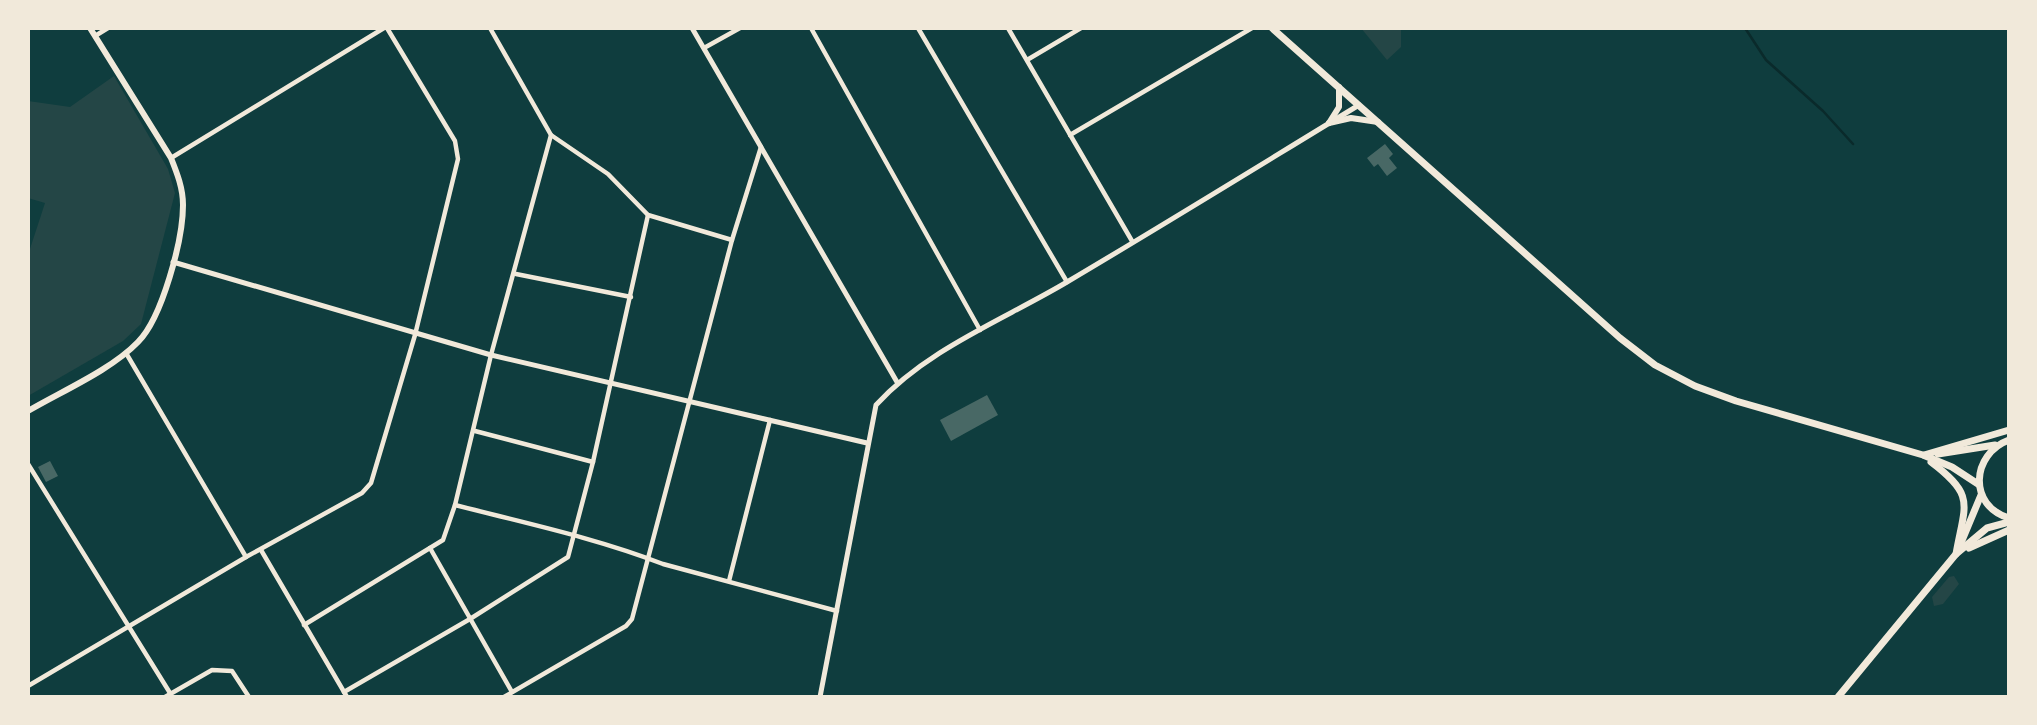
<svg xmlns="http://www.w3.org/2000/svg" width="2037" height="725" font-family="Commissioner,sans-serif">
	<rect width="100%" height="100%" fill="#0f3d3e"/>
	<g fill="#244646">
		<path d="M 1361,28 L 1401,28 L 1401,47 L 1387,60 Z"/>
		<path d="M 114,76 L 168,169 L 175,193 L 141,324 L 123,341 L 28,396 L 28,255 L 45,203 L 28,198 L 28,101 L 70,107 Z"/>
		<path d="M 1954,576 L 1959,584 L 1943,604 L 1934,606 L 1932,597 L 1949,577 Z"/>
	</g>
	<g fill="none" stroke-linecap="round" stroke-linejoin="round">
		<path stroke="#0a2a2b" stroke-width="2.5" d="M 1745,28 L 1766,60 L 1823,111 L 1853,144"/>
	</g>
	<g fill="#486865">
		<path d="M 1385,144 L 1393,154 L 1389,158 L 1397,168 L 1387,176 L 1378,164 L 1374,167 L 1367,158 Z"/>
		<path d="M 987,395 L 998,415 L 951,441 L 940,420 Z"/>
		<path d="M 50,461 L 58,476 L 46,482 L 38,467 Z"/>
	</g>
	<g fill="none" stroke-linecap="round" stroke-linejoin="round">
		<g stroke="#f1e9da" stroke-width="4.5">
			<path d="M 811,28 L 980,330"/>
			<path d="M 918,28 L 1067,282"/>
			<path d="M 1008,28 L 1132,241"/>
			<path d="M 95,36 L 108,28"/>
			<path d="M 704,48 L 740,28"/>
			<path d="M 1027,60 L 1081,28"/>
			<path d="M 551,135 L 608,174 L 648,215 L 732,240"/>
			<path d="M 1070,135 L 1252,28"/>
			<path d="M 171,158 L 384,28"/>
			<path d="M 516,274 L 631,297"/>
			<path d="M 126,353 L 246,557"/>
			<path d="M 475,431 L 593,462"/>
			<path d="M 28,464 L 170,693"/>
			<path d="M 455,505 C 525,523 596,538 663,564 L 837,611"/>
			<path d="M 430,548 L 512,692"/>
			<path d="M 261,550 L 347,697"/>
			<path d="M 729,581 L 770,420"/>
			<path d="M 304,625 L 443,540 L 455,505 L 491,355 L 551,135 L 490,28"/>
			<path d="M 28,686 L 246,557 L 362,493 L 371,483 L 415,335 L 458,159 L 455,141 L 387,28"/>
			<path d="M 344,692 L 470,619 L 568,557 L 593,462 L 648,215"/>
			<path d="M 165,697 L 212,670 L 232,671 L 249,697"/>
			<path d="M 504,697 L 626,626 L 632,619 L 732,240 L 761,147"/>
		</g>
		<g stroke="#f1e9da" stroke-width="5">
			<path d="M 692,28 L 897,382"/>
			<path d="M 173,262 L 491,355 L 867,443"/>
			<path d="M 820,697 L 876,405 C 927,349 1003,320 1067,282 C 1165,224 1262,164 1359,105"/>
		</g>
		<g stroke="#f1e9da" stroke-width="6">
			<path d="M 1329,123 L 1351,118 L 1378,122"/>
			<path d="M 1329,123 L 1339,107 L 1339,87"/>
			<path d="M 28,411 C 62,391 111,370 138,342 C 162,318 183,240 183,205 C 183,188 177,173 171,158 L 90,28"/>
		</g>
		<g stroke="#f1e9da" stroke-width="7">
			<path d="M 1272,28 L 1620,338 L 1655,365 L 1695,386 L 1736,401 L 1923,455 L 1952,467 L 1978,484"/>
			<path d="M 2009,440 C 1971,454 1968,506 2009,518"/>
			<path d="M 1938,454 L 1995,445"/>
			<path d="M 1924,455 L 2009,430"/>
			<path d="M 1931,462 C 1976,496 1965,503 1956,554"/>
			<path d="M 1961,543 L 1981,495"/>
			<path d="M 1969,548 L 2009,530"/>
			<path d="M 1838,697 L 1956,554 L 1987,528 L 2009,522"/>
		</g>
	</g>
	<rect width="2037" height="725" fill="none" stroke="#f1e9da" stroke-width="60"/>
</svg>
